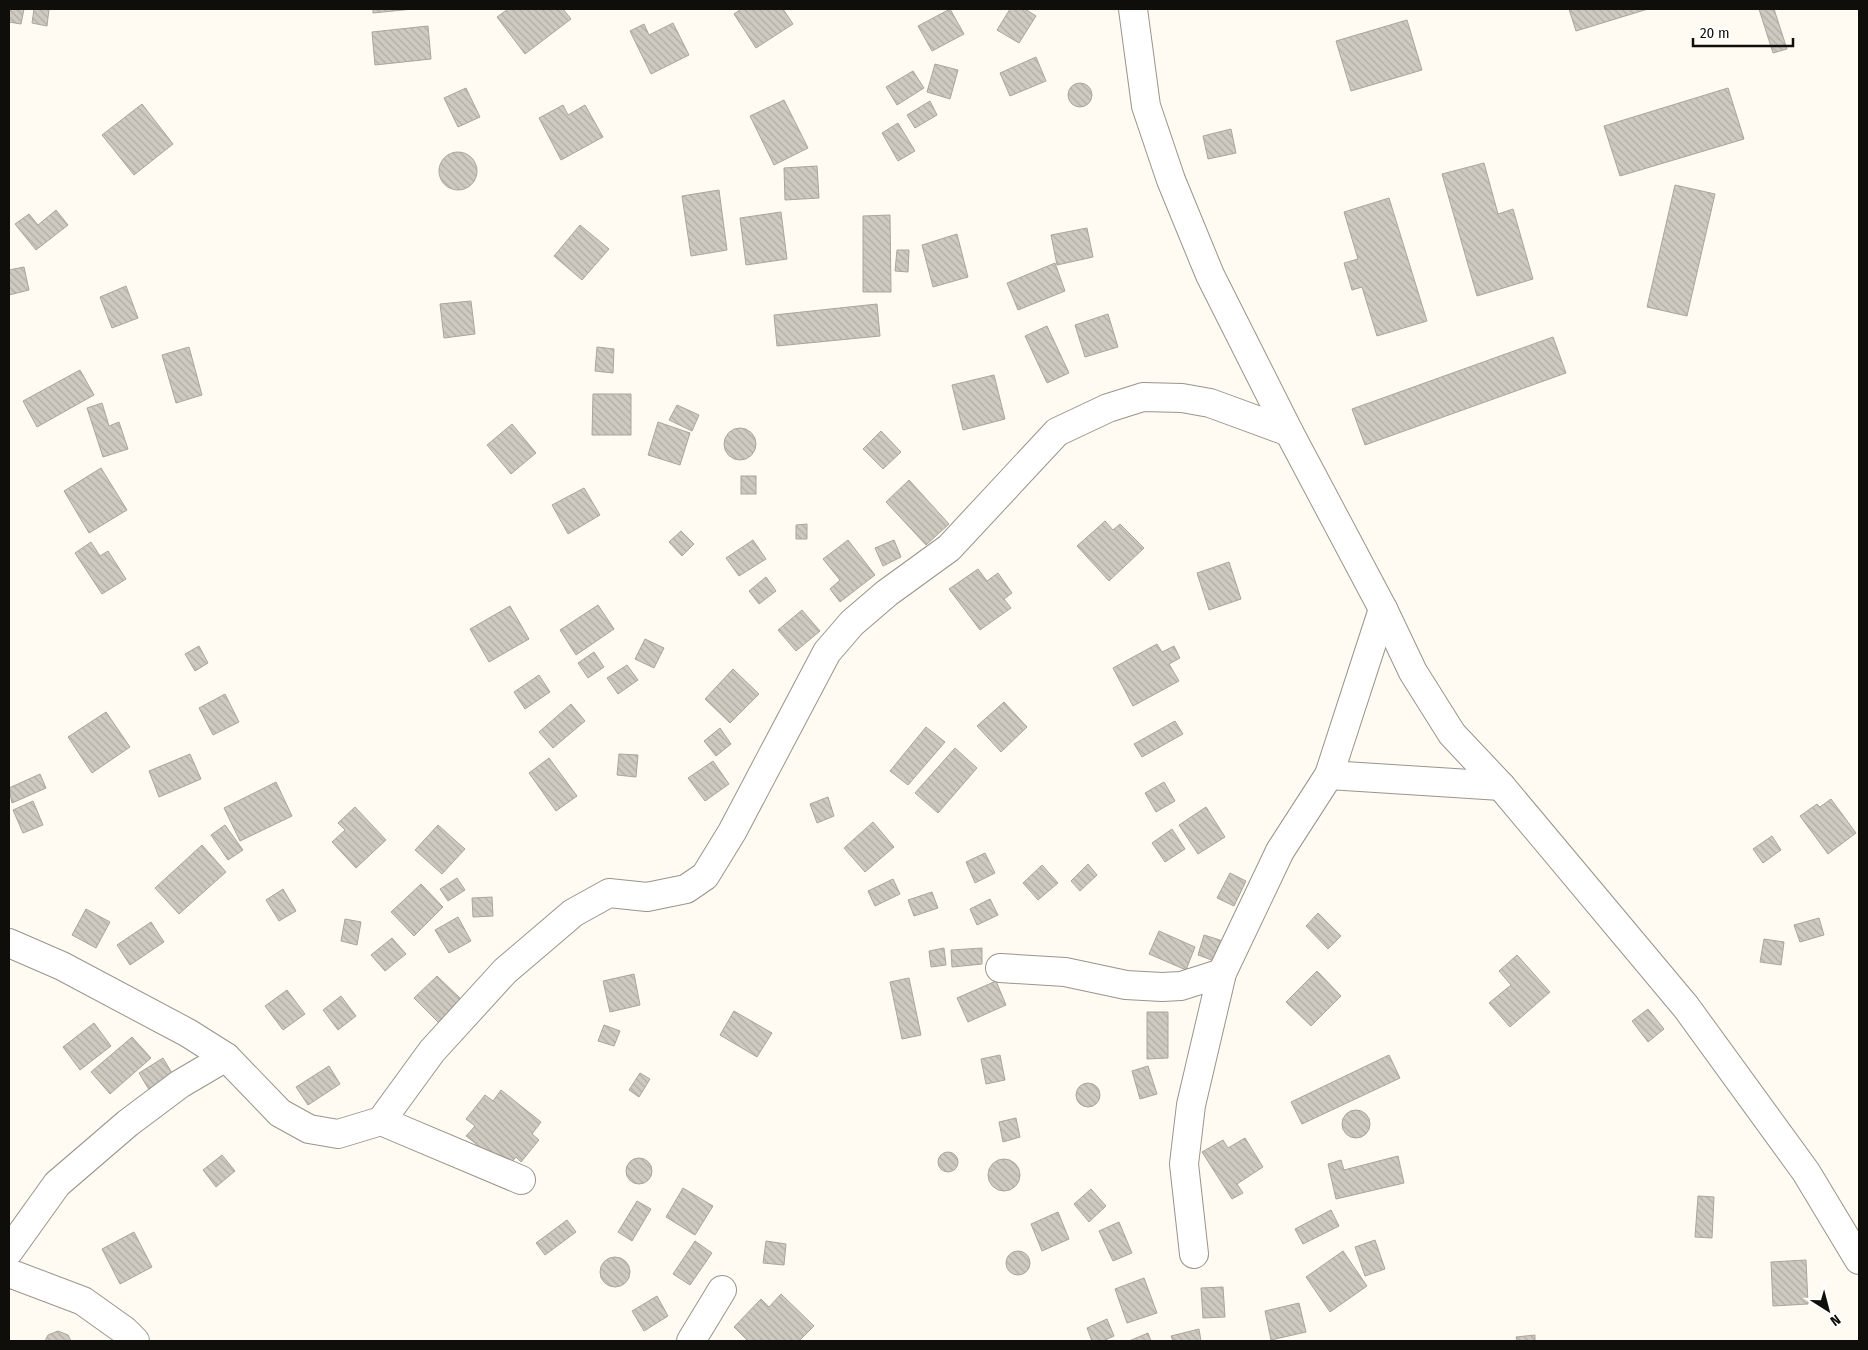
<svg xmlns="http://www.w3.org/2000/svg" width="1868" height="1350" font-family="'Fira Sans Condensed',sans-serif">
	<defs>
		<pattern id="building-back-hatch" width="6" height="6" patternUnits="userSpaceOnUse" patternTransform="scale(1.25)"><rect width="6" height="6" fill="#cfcac0"/><path d="M-1 5l2 2M0 0l6 6M5-1l2 2" fill="none" stroke="#b1aca4"/></pattern>
	</defs>
	<rect width="100%" height="100%" fill="#fffaf2"/>
	<g fill="url(#building-back-hatch)" stroke="#aba69c">
		<path d="M 9,9 L 24,9 L 21,24 L 9,22 Z"/>
		<path d="M 34,9 L 49,9 L 47,26 L 32,23 Z"/>
		<path d="M 373,9 L 413,9 L 373,13 Z"/>
		<path d="M 508,9 L 563,9 L 571,19 L 525,54 L 497,17 Z"/>
		<path d="M 741,9 L 783,9 L 793,24 L 756,48 L 734,14 Z"/>
		<path d="M 950,9 L 964,34 L 932,51 L 918,26 Z"/>
		<path d="M 1010,9 L 1025,9 L 1036,16 L 1019,43 L 997,30 Z"/>
		<path d="M 1569,9 L 1648,9 L 1576,31 Z"/>
		<path d="M 1759,9 L 1774,9 L 1787,49 L 1773,53 Z"/>
		<path d="M 1407,20 L 1422,70 L 1351,91 L 1336,41 Z"/>
		<path d="M 673,23 L 689,55 L 651,74 L 630,31 L 644,24 L 649,35 Z"/>
		<path d="M 428,26 L 431,59 L 375,65 L 372,32 Z"/>
		<path d="M 1036,57 L 1046,81 L 1010,96 L 1000,73 Z"/>
		<path d="M 935,64 L 958,70 L 950,99 L 927,92 Z"/>
		<path d="M 913,71 L 924,88 L 897,105 L 886,87 Z"/>
		<circle cx="1080" cy="95" r="12"/>
		<path d="M 466,88 L 480,117 L 458,127 L 444,98 Z"/>
		<path d="M 1728,88 L 1744,139 L 1620,176 L 1604,126 Z"/>
		<path d="M 784,100 L 808,148 L 774,165 L 750,116 Z"/>
		<path d="M 930,101 L 937,115 L 915,128 L 907,115 Z"/>
		<path d="M 142,104 L 173,144 L 134,175 L 102,135 Z"/>
		<path d="M 563,105 L 568,115 L 585,105 L 603,137 L 561,160 L 539,118 Z"/>
		<path d="M 898,123 L 915,151 L 898,161 L 882,133 Z"/>
		<path d="M 1231,129 L 1236,153 L 1208,159 L 1203,136 Z"/>
		<circle cx="458" cy="171" r="19"/>
		<path d="M 1484,163 L 1498,214 L 1513,209 L 1533,279 L 1477,296 L 1442,174 Z"/>
		<path d="M 817,166 L 819,198 L 785,200 L 784,168 Z"/>
		<path d="M 1675,185 L 1715,194 L 1687,316 L 1647,307 Z"/>
		<path d="M 719,190 L 727,250 L 691,256 L 682,196 Z"/>
		<path d="M 1389,198 L 1427,321 L 1377,336 L 1362,287 L 1352,290 L 1344,263 L 1358,259 L 1344,212 Z"/>
		<path d="M 56,210 L 68,225 L 36,250 L 15,224 L 29,214 L 38,225 Z"/>
		<path d="M 781,212 L 787,259 L 746,265 L 740,218 Z"/>
		<path d="M 890,215 L 891,292 L 863,292 L 863,216 Z"/>
		<path d="M 580,225 L 609,249 L 582,280 L 554,256 Z"/>
		<path d="M 1087,228 L 1093,257 L 1057,265 L 1051,235 Z"/>
		<path d="M 957,234 L 968,277 L 933,287 L 922,245 Z"/>
		<path d="M 897,250 L 909,250 L 908,272 L 895,271 Z"/>
		<path d="M 1055,263 L 1065,291 L 1018,310 L 1007,283 Z"/>
		<path d="M 24,267 L 29,290 L 9,295 L 9,270 Z"/>
		<path d="M 126,286 L 138,318 L 112,328 L 100,297 Z"/>
		<path d="M 471,301 L 475,334 L 444,338 L 440,304 Z"/>
		<path d="M 877,304 L 880,336 L 777,346 L 774,315 Z"/>
		<path d="M 1108,314 L 1118,347 L 1085,357 L 1075,325 Z"/>
		<path d="M 1047,326 L 1069,373 L 1047,383 L 1025,336 Z"/>
		<path d="M 1553,337 L 1566,373 L 1365,445 L 1352,409 Z"/>
		<path d="M 189,347 L 202,395 L 176,403 L 162,355 Z"/>
		<path d="M 597,347 L 614,349 L 613,373 L 595,371 Z"/>
		<path d="M 80,370 L 94,395 L 37,427 L 23,401 Z"/>
		<path d="M 994,375 L 1005,419 L 963,430 L 952,385 Z"/>
		<path d="M 593,394 L 631,394 L 631,435 L 592,435 Z"/>
		<path d="M 102,403 L 109,426 L 119,422 L 128,449 L 103,457 L 87,408 Z"/>
		<path d="M 677,405 L 699,415 L 692,431 L 669,420 Z"/>
		<path d="M 658,422 L 690,433 L 680,465 L 648,455 Z"/>
		<path d="M 512,424 L 536,453 L 511,474 L 487,445 Z"/>
		<circle cx="740" cy="444" r="16"/>
		<path d="M 881,431 L 901,452 L 883,469 L 863,449 Z"/>
		<path d="M 101,468 L 127,510 L 89,533 L 64,491 Z"/>
		<rect x="741" y="476" width="15" height="18"/>
		<path d="M 909,480 L 949,524 L 926,545 L 886,502 Z"/>
		<path d="M 584,488 L 600,515 L 568,534 L 552,505 Z"/>
		<path d="M 1105,521 L 1113,530 L 1120,524 L 1144,548 L 1109,581 L 1077,546 Z"/>
		<path d="M 807,524 L 807,539 L 796,539 L 796,525 Z"/>
		<path d="M 681,531 L 694,544 L 682,556 L 669,542 Z"/>
		<path d="M 753,540 L 766,559 L 739,576 L 726,558 Z"/>
		<path d="M 848,540 L 875,575 L 840,602 L 830,589 L 840,580 L 823,559 Z"/>
		<path d="M 894,540 L 901,557 L 883,566 L 875,548 Z"/>
		<path d="M 91,542 L 100,556 L 108,551 L 126,579 L 102,594 L 75,553 Z"/>
		<path d="M 1229,562 L 1241,599 L 1209,610 L 1197,573 Z"/>
		<path d="M 978,569 L 987,581 L 998,573 L 1012,593 L 1004,599 L 1011,608 L 980,630 L 949,589 Z"/>
		<path d="M 766,577 L 776,591 L 759,604 L 749,591 Z"/>
		<path d="M 598,605 L 614,629 L 576,655 L 560,630 Z"/>
		<path d="M 510,606 L 529,639 L 489,662 L 470,629 Z"/>
		<path d="M 802,610 L 820,631 L 796,651 L 778,630 Z"/>
		<path d="M 645,639 L 664,648 L 654,668 L 635,659 Z"/>
		<path d="M 1157,644 L 1162,652 L 1174,646 L 1180,658 L 1169,664 L 1179,681 L 1133,706 L 1113,668 Z"/>
		<path d="M 199,646 L 208,663 L 195,671 L 185,654 Z"/>
		<path d="M 594,652 L 604,667 L 588,678 L 578,663 Z"/>
		<path d="M 627,665 L 638,680 L 618,694 L 607,678 Z"/>
		<path d="M 733,669 L 759,694 L 730,723 L 705,699 Z"/>
		<path d="M 539,675 L 550,692 L 525,709 L 514,692 Z"/>
		<path d="M 225,694 L 239,722 L 213,735 L 199,708 Z"/>
		<path d="M 1004,702 L 1027,727 L 1001,752 L 977,726 Z"/>
		<path d="M 571,704 L 585,721 L 553,748 L 539,732 Z"/>
		<path d="M 106,712 L 130,747 L 92,773 L 68,737 Z"/>
		<path d="M 1175,721 L 1183,734 L 1142,757 L 1134,744 Z"/>
		<path d="M 926,727 L 945,742 L 908,785 L 890,771 Z"/>
		<path d="M 720,728 L 731,744 L 716,756 L 704,741 Z"/>
		<path d="M 955,748 L 977,768 L 938,813 L 915,793 Z"/>
		<path d="M 190,754 L 201,779 L 159,797 L 149,771 Z"/>
		<path d="M 619,754 L 638,755 L 636,777 L 617,775 Z"/>
		<path d="M 549,758 L 577,796 L 556,811 L 529,773 Z"/>
		<path d="M 713,761 L 729,784 L 705,801 L 688,778 Z"/>
		<path d="M 40,774 L 46,788 L 12,803 L 9,788 Z"/>
		<path d="M 276,782 L 292,816 L 240,841 L 224,808 Z"/>
		<path d="M 1164,782 L 1175,801 L 1156,812 L 1145,793 Z"/>
		<path d="M 828,797 L 834,816 L 817,823 L 810,804 Z"/>
		<path d="M 1831,799 L 1856,833 L 1828,854 L 1800,816 L 1817,804 L 1820,807 Z"/>
		<path d="M 33,801 L 43,825 L 23,833 L 13,810 Z"/>
		<path d="M 355,807 L 386,840 L 356,868 L 332,842 L 345,830 L 338,823 Z"/>
		<path d="M 1206,807 L 1225,837 L 1198,854 L 1179,825 Z"/>
		<path d="M 873,822 L 894,847 L 865,872 L 844,848 Z"/>
		<path d="M 225,825 L 243,850 L 228,860 L 211,835 Z"/>
		<path d="M 438,825 L 465,849 L 442,874 L 415,850 Z"/>
		<path d="M 1172,829 L 1185,849 L 1165,862 L 1152,843 Z"/>
		<path d="M 1772,836 L 1781,850 L 1763,863 L 1753,849 Z"/>
		<path d="M 202,845 L 226,872 L 179,914 L 155,888 Z"/>
		<path d="M 985,853 L 995,873 L 975,883 L 966,862 Z"/>
		<path d="M 1088,864 L 1097,875 L 1080,891 L 1071,881 Z"/>
		<path d="M 1042,865 L 1058,883 L 1038,900 L 1023,883 Z"/>
		<path d="M 1230,873 L 1246,881 L 1234,906 L 1217,898 Z"/>
		<path d="M 457,878 L 465,890 L 448,901 L 440,889 Z"/>
		<path d="M 893,879 L 900,894 L 875,906 L 868,891 Z"/>
		<path d="M 421,884 L 443,907 L 414,936 L 391,912 Z"/>
		<path d="M 283,889 L 296,911 L 279,921 L 266,900 Z"/>
		<path d="M 932,892 L 938,908 L 914,916 L 908,900 Z"/>
		<path d="M 492,897 L 493,916 L 473,917 L 472,898 Z"/>
		<path d="M 990,899 L 998,915 L 977,925 L 970,909 Z"/>
		<path d="M 86,909 L 110,922 L 96,948 L 72,935 Z"/>
		<path d="M 1318,913 L 1341,936 L 1328,949 L 1306,926 Z"/>
		<path d="M 458,917 L 471,941 L 449,953 L 435,930 Z"/>
		<path d="M 1819,918 L 1824,935 L 1800,942 L 1794,925 Z"/>
		<path d="M 345,919 L 361,922 L 357,945 L 341,941 Z"/>
		<path d="M 151,922 L 164,942 L 130,965 L 117,945 Z"/>
		<path d="M 1159,931 L 1195,947 L 1186,970 L 1149,954 Z"/>
		<path d="M 1204,935 L 1223,941 L 1217,962 L 1198,955 Z"/>
		<path d="M 392,938 L 406,954 L 385,971 L 371,955 Z"/>
		<path d="M 1764,939 L 1784,942 L 1781,965 L 1760,962 Z"/>
		<path d="M 944,948 L 946,965 L 931,967 L 929,951 Z"/>
		<path d="M 982,948 L 982,964 L 952,967 L 951,950 Z"/>
		<path d="M 1517,955 L 1550,992 L 1510,1027 L 1489,1003 L 1511,985 L 1499,971 Z"/>
		<path d="M 1317,971 L 1341,996 L 1311,1026 L 1286,1002 Z"/>
		<path d="M 634,974 L 640,1005 L 610,1012 L 603,981 Z"/>
		<path d="M 437,976 L 463,1001 L 440,1024 L 414,998 Z"/>
		<path d="M 909,978 L 921,1035 L 902,1039 L 890,982 Z"/>
		<path d="M 996,981 L 1006,1005 L 968,1022 L 957,998 Z"/>
		<path d="M 287,990 L 305,1014 L 283,1030 L 265,1006 Z"/>
		<path d="M 341,996 L 356,1016 L 338,1030 L 323,1010 Z"/>
		<path d="M 1648,1009 L 1664,1029 L 1648,1042 L 1632,1021 Z"/>
		<path d="M 734,1011 L 772,1033 L 757,1057 L 720,1035 Z"/>
		<path d="M 1147,1012 L 1168,1012 L 1168,1058 L 1147,1059 Z"/>
		<path d="M 94,1023 L 111,1046 L 80,1070 L 63,1047 Z"/>
		<path d="M 604,1025 L 620,1031 L 614,1046 L 598,1041 Z"/>
		<path d="M 132,1037 L 151,1058 L 110,1094 L 91,1072 Z"/>
		<path d="M 1000,1055 L 1005,1080 L 986,1084 L 981,1059 Z"/>
		<path d="M 1389,1055 L 1400,1078 L 1302,1124 L 1291,1102 Z"/>
		<path d="M 163,1058 L 175,1078 L 151,1093 L 139,1073 Z"/>
		<path d="M 329,1066 L 340,1084 L 308,1105 L 296,1087 Z"/>
		<path d="M 1148,1066 L 1157,1094 L 1140,1099 L 1132,1071 Z"/>
		<path d="M 640,1073 L 650,1079 L 639,1097 L 629,1090 Z"/>
		<circle cx="1088" cy="1095" r="12"/>
		<path d="M 501,1090 L 541,1122 L 532,1134 L 539,1140 L 521,1162 L 516,1157 L 507,1168 L 466,1136 L 475,1126 L 466,1119 L 485,1095 L 493,1101 Z"/>
		<circle cx="1356" cy="1124" r="14"/>
		<path d="M 1016,1118 L 1020,1137 L 1003,1142 L 999,1122 Z"/>
		<path d="M 1245,1138 L 1263,1167 L 1237,1184 L 1243,1193 L 1232,1199 L 1202,1152 L 1223,1140 L 1228,1148 Z"/>
		<circle cx="948" cy="1162" r="10"/>
		<path d="M 222,1155 L 235,1171 L 216,1187 L 203,1170 Z"/>
		<path d="M 1398,1156 L 1404,1183 L 1336,1199 L 1328,1164 L 1341,1160 L 1344,1170 Z"/>
		<circle cx="639" cy="1171" r="13"/>
		<circle cx="1004" cy="1175" r="16"/>
		<path d="M 683,1188 L 713,1206 L 695,1235 L 666,1217 Z"/>
		<path d="M 1091,1189 L 1106,1206 L 1089,1222 L 1074,1204 Z"/>
		<path d="M 1698,1196 L 1714,1197 L 1712,1238 L 1695,1237 Z"/>
		<path d="M 637,1201 L 651,1209 L 632,1241 L 618,1232 Z"/>
		<path d="M 1331,1210 L 1339,1226 L 1303,1244 L 1295,1229 Z"/>
		<path d="M 1058,1212 L 1069,1239 L 1042,1251 L 1031,1224 Z"/>
		<path d="M 567,1220 L 576,1232 L 545,1255 L 536,1243 Z"/>
		<path d="M 1119,1222 L 1132,1253 L 1113,1261 L 1099,1231 Z"/>
		<path d="M 134,1232 L 152,1267 L 120,1284 L 102,1249 Z"/>
		<path d="M 1375,1240 L 1385,1269 L 1365,1276 L 1355,1247 Z"/>
		<path d="M 695,1241 L 712,1253 L 690,1285 L 673,1274 Z"/>
		<path d="M 766,1241 L 786,1244 L 784,1265 L 763,1263 Z"/>
		<circle cx="1018" cy="1263" r="12"/>
		<path d="M 1343,1251 L 1367,1286 L 1330,1312 L 1306,1277 Z"/>
		<circle cx="615" cy="1272" r="15"/>
		<path d="M 1806,1260 L 1808,1304 L 1773,1306 L 1771,1262 Z"/>
		<path d="M 1144,1278 L 1157,1313 L 1127,1323 L 1115,1289 Z"/>
		<path d="M 1223,1287 L 1225,1317 L 1203,1318 L 1201,1288 Z"/>
		<path d="M 781,1294 L 814,1326 L 799,1341 L 748,1341 L 734,1327 L 761,1299 L 769,1307 Z"/>
		<path d="M 657,1296 L 668,1316 L 644,1331 L 632,1311 Z"/>
		<path d="M 1299,1303 L 1306,1332 L 1271,1340 L 1265,1311 Z"/>
		<path d="M 1107,1319 L 1114,1336 L 1103,1341 L 1092,1341 L 1087,1328 Z"/>
		<path d="M 1199,1329 L 1201,1341 L 1173,1341 L 1171,1336 Z"/>
		<path d="M 58,1331 L 68,1335 L 71,1341 L 45,1341 L 48,1335 Z"/>
		<path d="M 1148,1333 L 1151,1341 L 1129,1341 Z"/>
		<path d="M 1535,1335 L 1535,1341 L 1517,1341 L 1516,1337 Z"/>
	</g>
	<g fill="none" stroke-linecap="round" stroke-linejoin="round">
		<defs>
			<g id="minor">
				<path d="M 1133,9 L 1146,106 L 1171,180 L 1210,275 L 1289,432 L 1383,609 L 1413,672 L 1452,734 L 1501,786 L 1686,1007 L 1806,1172 L 1859,1260"/>
				<path d="M 1329,775 L 1501,786"/>
				<path d="M 9,943 L 62,966 L 188,1033 L 226,1057 L 280,1113 L 309,1129 L 338,1134 L 381,1121 L 521,1180"/>
				<path d="M 1000,968 L 1065,972 L 1126,985 L 1162,987 L 1181,986 L 1222,973"/>
				<path d="M 381,1121 L 432,1051 L 505,971 L 573,913 L 609,893 L 647,897 L 686,889 L 705,876 L 732,832 L 827,652 L 852,623 L 887,593 L 949,548 L 1057,432 L 1108,408 L 1143,397 L 1182,398 L 1210,403 L 1289,432"/>
				<path d="M 9,1251 L 57,1184 L 128,1123 L 180,1084 L 226,1057"/>
				<path d="M 1194,1254 L 1184,1164 L 1191,1105 L 1222,973 L 1280,851 L 1329,775 L 1383,609"/>
				<path d="M 9,1273 L 83,1301 L 125,1331 L 135,1341"/>
				<path d="M 691,1341 L 722,1290"/>
			</g>
		</defs>
		<use href="#minor" stroke="#9a958b" stroke-width="30"/>
		<use href="#minor" stroke="#fff" stroke-width="28"/>
	</g>
	<rect width="1868" height="1350" fill="none" stroke="#100e0b" stroke-width="20"/>
	<g transform="translate(1828 1310) rotate(144)" stroke="#ffffff" stroke-width="4" paint-order="stroke">
	<path d="M0-4L9 19L0 12L-9 19Z" fill="#100e0b"/>
	<text y="-8" font-size="14" font-weight="bold" text-anchor="middle" fill="#100e0b">N</text>
	</g>
	<path d="M1693 38v8h100v-8" fill="none" stroke="#100e0b" stroke-width="2.5"/>
	<text x="1700" y="38" font-size="15" fill="#100e0b" stroke="#ffffff" stroke-width="4" paint-order="stroke">20 m</text>
</svg>
